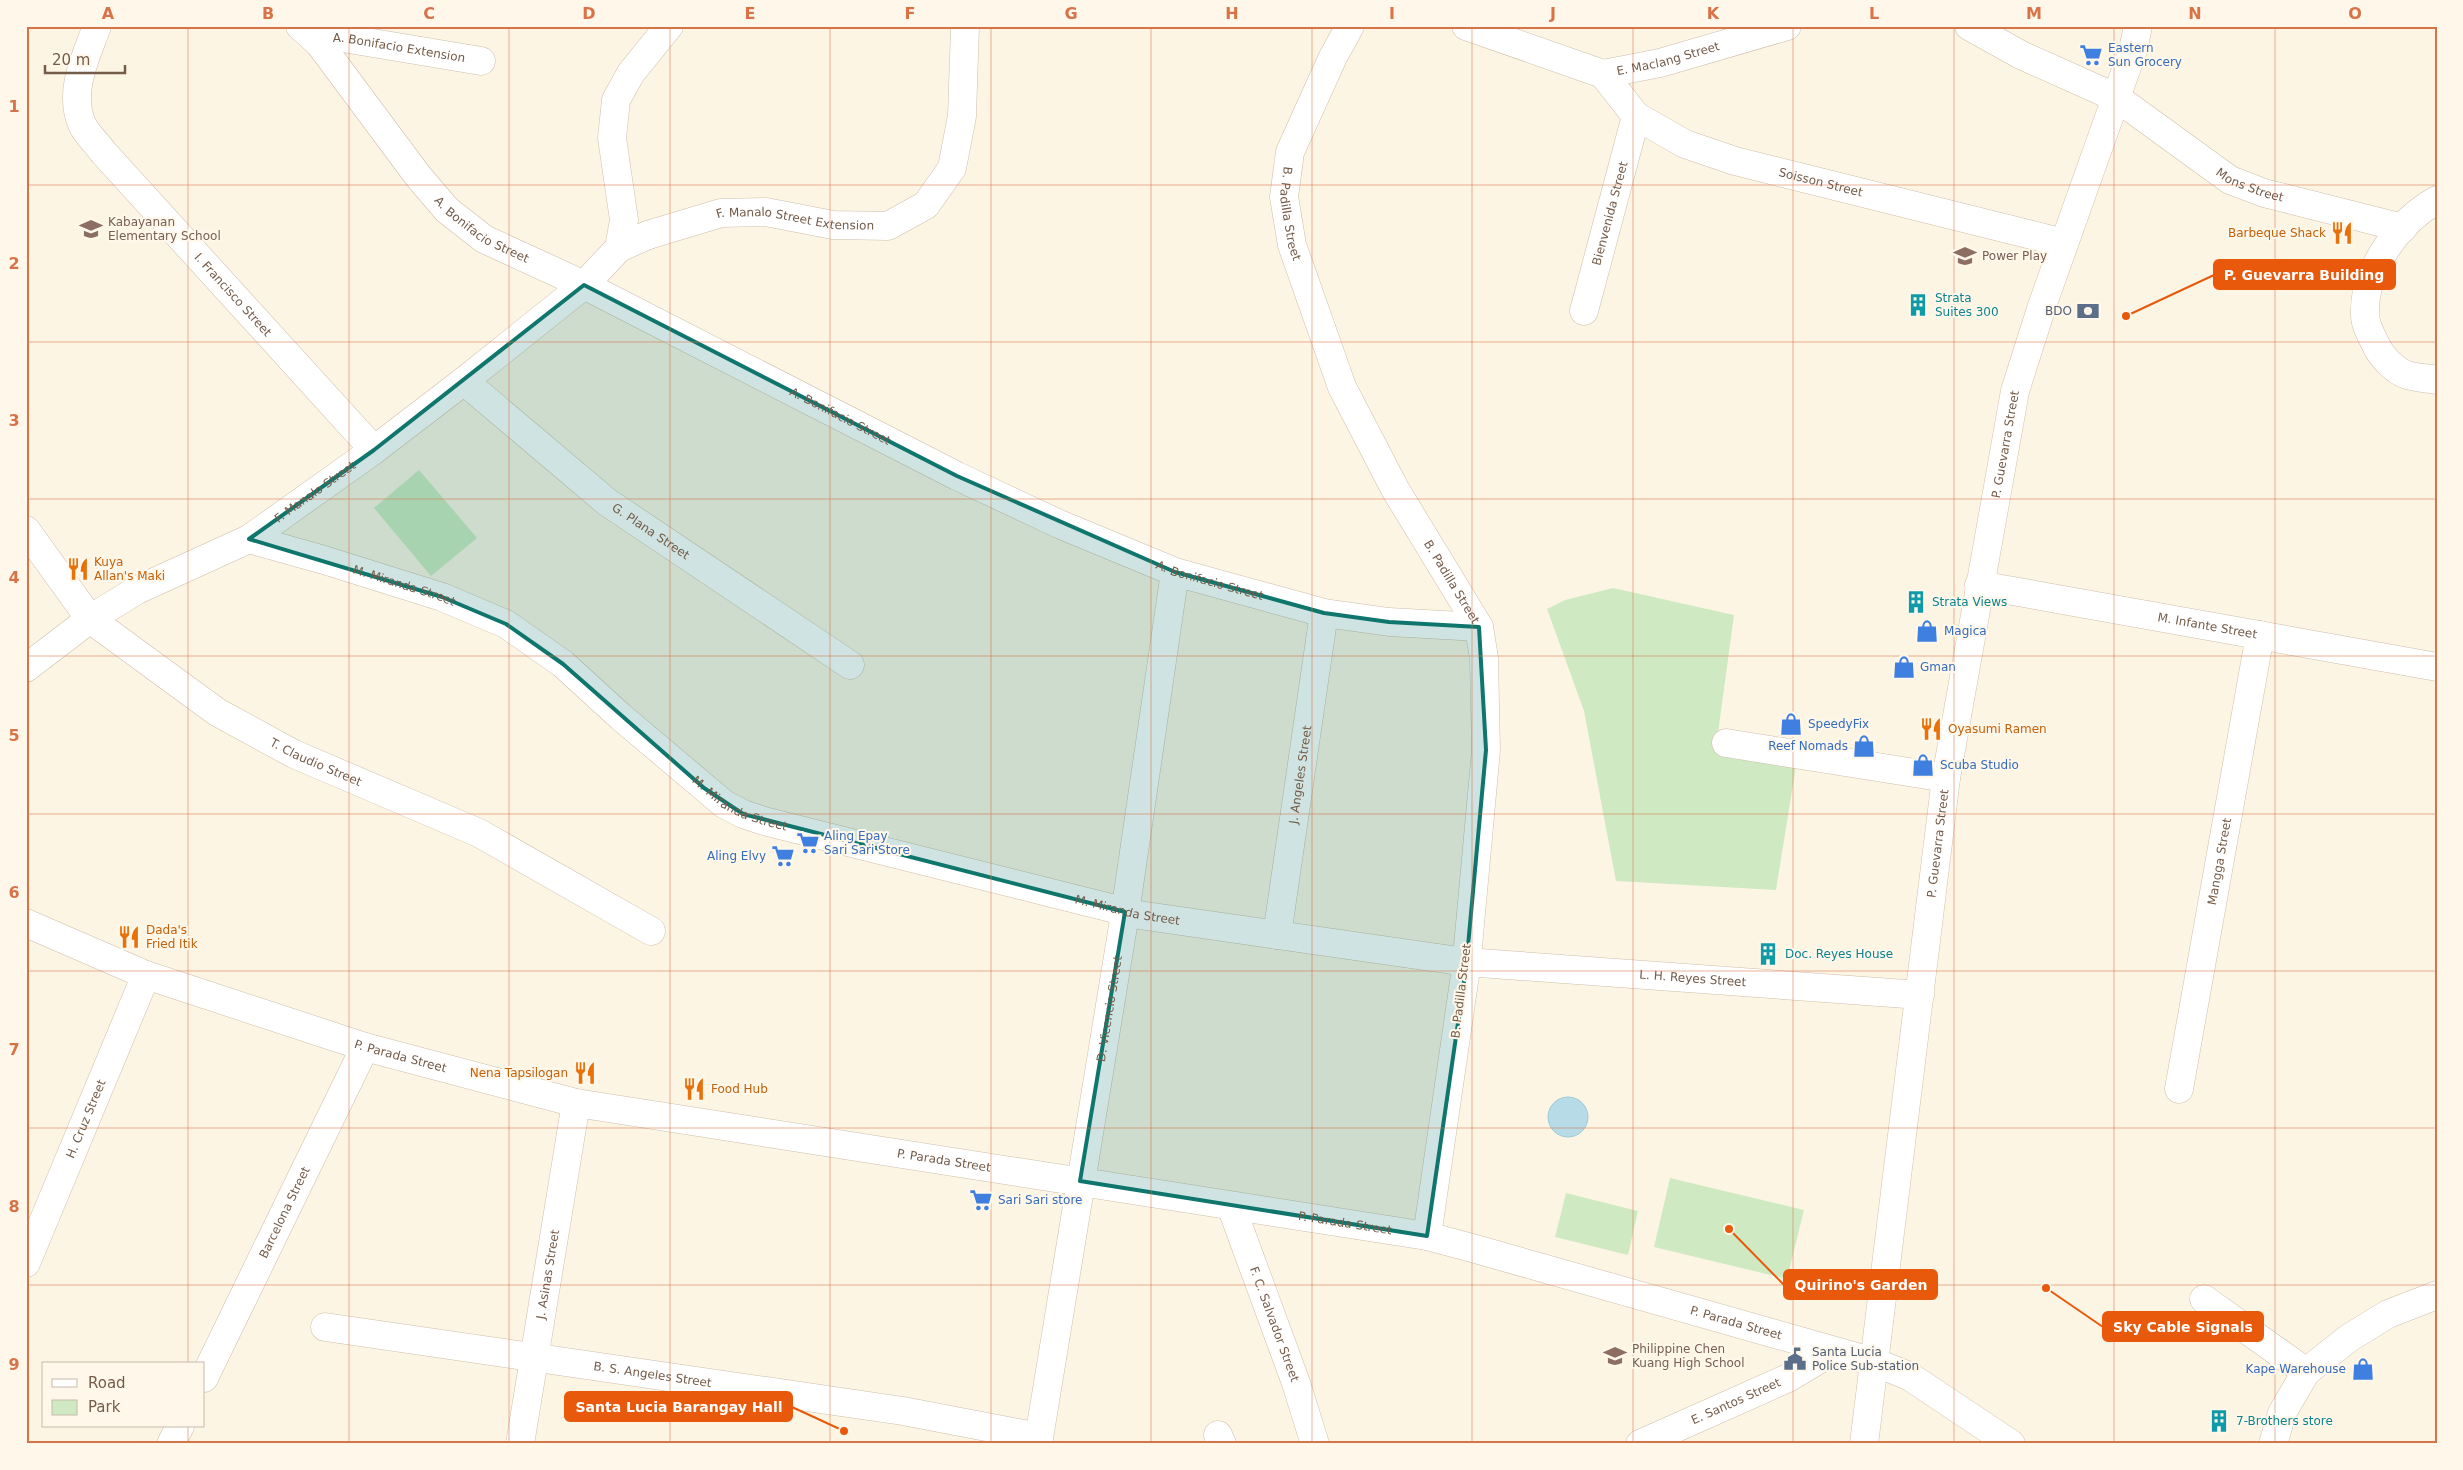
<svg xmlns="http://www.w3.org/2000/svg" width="2463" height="1470" font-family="'DejaVu Sans',sans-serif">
	<rect width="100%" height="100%" fill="#fdf5e4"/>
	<g fill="#cfeac2">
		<path d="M 419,470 L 477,538 L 431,576 L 374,508 Z"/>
		<path d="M 1613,588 L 1734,615 L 1716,748 L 1797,760 L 1776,890 L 1616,881 L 1584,711 L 1547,609 L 1565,600 Z"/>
		<path d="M 1670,1178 L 1804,1210 L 1787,1279 L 1654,1247 Z"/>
		<path d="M 1566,1193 L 1638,1211 L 1628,1255 L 1555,1237 Z"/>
	</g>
	<circle fill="#b8dce7" stroke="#9ecbd9" cx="1568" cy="1117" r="20"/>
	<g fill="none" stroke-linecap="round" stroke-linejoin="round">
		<defs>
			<g id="minor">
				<path id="s1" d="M 97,26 C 86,57 68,91 82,124 C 86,134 97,143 103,152 L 374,450"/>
				<path id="s2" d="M 300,26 L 319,43 L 418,176 L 447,210 L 484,239 L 584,285 L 957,476 L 1059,524 L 1175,572 L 1324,613 L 1389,622 L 1479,627"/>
				<path id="s3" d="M 1350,26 L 1333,57 L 1290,152 L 1284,197 L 1292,245 L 1342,387 L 1395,489 L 1479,627 L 1484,658 L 1486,750 L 1466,968 L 1427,1236"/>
				<path id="s4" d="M 1466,26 L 1603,74 L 1660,63 L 1787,26"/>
				<path d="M 1969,26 L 2021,55 L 2117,98"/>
				<path id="s5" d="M 319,43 L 329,38 L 343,38 L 481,61"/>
				<path id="s6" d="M 1603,74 L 1636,116 L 1685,144 L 1735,161 L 2064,243"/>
				<path id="s7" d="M 648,235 L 721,213 L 766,212 L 833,225 L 888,226 L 926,205 L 952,168 L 962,116 L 965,26"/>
				<path d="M 619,248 L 624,220 L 612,138 L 616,100 L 631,73 L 669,26"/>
				<path id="s8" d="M 1584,311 L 1636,116"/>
				<path id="s9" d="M 464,381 L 607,502 L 850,665"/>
				<path id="s10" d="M 26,530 L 90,619 L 217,712 L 294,754 L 479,833 L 651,931"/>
				<path id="s11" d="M 249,539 L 324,560 L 442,597 L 506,624 L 563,664 L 621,717 L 724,804 L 743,814 L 764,821 L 1139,915 L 1466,962 L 1920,995"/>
				<path id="s12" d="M 1979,585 L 2437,667"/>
				<path d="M 1726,743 L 1946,778"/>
				<path id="s13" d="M 1277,935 L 1324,613"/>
				<path id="s14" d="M 2179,1089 L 2260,635"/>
				<path id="s15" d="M 1231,1206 L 1296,1383 L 1315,1444"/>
				<path id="s16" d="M 26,1263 L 146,975"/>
				<path d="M 2204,1299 L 2306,1372"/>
				<path id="s17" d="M 325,1327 L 903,1411 L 1039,1437"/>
				<path id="s18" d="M 204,1378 L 365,1047"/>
				<path d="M 1218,1435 L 1222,1444"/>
				<path d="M 171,1444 L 180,1426"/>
				<path id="s19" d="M 520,1444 L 576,1103"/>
				<path id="s20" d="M 1038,1444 L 1124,920 L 1175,572"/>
				<path id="s21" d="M 1640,1444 L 1788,1378 L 1818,1360 L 1824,1348"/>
			</g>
			<g id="tertiary">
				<path id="s22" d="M 2117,98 L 2230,180 L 2264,193 L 2403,228"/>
				<path d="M 2437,200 C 2399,221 2363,270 2365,315 C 2365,325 2372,337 2377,347 C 2382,357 2395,371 2407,375 C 2416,378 2427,378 2437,380"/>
				<path id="s23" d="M 26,668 L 90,619 L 137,590 L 249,539 L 374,450 L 464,381 L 584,285 L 619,248 L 648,235"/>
				<path id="s24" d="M 26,923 L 146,975 L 365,1047 L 576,1103 L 1427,1236 L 1472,1248 L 1874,1362 L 1909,1376 L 2011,1444"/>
				<path d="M 2273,1444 L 2282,1413 L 2306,1372 L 2349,1338 L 2388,1314 L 2437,1295"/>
			</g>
			<g id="secondary">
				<path id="s25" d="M 1864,1444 L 1946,778 L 2015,391 L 2042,306 L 2133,50 L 2138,26"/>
			</g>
		</defs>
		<use href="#minor" stroke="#cebdaa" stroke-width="29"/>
		<use href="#tertiary" stroke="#cebdaa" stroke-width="29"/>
		<use href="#secondary" stroke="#d3bfaa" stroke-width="29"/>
		<use href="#minor" stroke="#fff" stroke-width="28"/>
		<use href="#tertiary" stroke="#fff" stroke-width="28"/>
		<use href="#secondary" stroke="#fff" stroke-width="28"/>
	</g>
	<path fill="#0f766e" fill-opacity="0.2" stroke="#0f766e" stroke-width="4" stroke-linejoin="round" d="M 584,285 L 957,476 L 1175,572 L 1324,613 L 1389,622 L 1479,627 L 1486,750 L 1466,968 L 1427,1236 L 1080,1181 L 1125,912 L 743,814 L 704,788 L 563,664 L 506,624 L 442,597 L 249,539 L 374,450 Z"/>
	<path fill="none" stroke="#d87247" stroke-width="1" stroke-opacity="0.55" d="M 188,26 L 188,1364M 349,26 L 349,1444M 509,26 L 509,1444M 670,26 L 670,1444M 830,26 L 830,1444M 991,26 L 991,1444M 1151,26 L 1151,1444M 1312,26 L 1312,1444M 1472,26 L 1472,1444M 1633,26 L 1633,1444M 1793,26 L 1793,1444M 1954,26 L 1954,1444M 2114,26 L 2114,1444M 2275,26 L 2275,1444M 26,185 L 2437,185M 26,342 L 2437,342M 26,499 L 2437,499M 26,656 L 2437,656M 26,814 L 2437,814M 26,971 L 2437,971M 26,1128 L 2437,1128M 26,1285 L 2437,1285M 188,1426 L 188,1444"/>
	<defs>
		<symbol id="supermarket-bare" viewBox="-9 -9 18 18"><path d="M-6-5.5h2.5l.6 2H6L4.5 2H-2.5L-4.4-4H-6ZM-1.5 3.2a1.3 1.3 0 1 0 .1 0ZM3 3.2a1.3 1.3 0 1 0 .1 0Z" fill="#3f7fe0" stroke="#fff8ea" stroke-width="2.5" paint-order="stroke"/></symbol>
		<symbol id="school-bare" viewBox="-9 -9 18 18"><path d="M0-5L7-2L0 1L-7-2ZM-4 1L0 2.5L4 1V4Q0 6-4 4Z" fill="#8d6e63" stroke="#fff8ea" stroke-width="2.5" paint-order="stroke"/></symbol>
		<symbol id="restaurant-bare" viewBox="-9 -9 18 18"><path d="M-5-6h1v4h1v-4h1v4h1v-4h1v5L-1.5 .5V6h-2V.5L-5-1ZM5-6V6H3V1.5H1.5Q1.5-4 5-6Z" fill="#e8710a" stroke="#fff8ea" stroke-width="2.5" paint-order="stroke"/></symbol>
		<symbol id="building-bare" viewBox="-9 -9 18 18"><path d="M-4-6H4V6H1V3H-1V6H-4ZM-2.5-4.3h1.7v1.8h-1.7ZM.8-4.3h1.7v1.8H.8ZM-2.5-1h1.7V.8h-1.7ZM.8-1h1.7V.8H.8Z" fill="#0f9aa8" stroke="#fff8ea" stroke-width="2.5" paint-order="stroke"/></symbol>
		<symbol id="bank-bare" viewBox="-9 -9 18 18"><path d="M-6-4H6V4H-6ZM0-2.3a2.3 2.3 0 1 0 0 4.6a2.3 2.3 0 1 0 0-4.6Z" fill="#5c6f8a" stroke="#fff8ea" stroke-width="2.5" paint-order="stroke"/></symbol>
		<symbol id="shop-bare" viewBox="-9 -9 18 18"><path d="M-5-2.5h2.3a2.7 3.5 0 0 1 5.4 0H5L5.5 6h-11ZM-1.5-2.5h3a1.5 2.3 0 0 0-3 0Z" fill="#3f7fe0" stroke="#fff8ea" stroke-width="2.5" paint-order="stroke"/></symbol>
		<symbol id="civic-bare" viewBox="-9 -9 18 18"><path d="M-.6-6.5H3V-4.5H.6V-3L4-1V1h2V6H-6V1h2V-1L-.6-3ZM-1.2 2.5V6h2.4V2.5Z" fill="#5c6f8a" stroke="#fff8ea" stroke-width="2.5" paint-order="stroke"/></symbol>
	</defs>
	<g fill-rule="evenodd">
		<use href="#supermarket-bare" x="2075" y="39" width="32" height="32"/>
		<use href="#school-bare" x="75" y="213" width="32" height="32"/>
		<use href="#restaurant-bare" x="2326" y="217" width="32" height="32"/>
		<use href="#school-bare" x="1949" y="240" width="32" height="32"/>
		<use href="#building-bare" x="1902" y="289" width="32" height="32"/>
		<use href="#bank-bare" x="2072" y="295" width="32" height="32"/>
		<use href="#restaurant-bare" x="62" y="553" width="32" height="32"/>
		<use href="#building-bare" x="1900" y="586" width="32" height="32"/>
		<use href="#shop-bare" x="1911" y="615" width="32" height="32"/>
		<use href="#shop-bare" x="1888" y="651" width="32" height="32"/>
		<use href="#shop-bare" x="1775" y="708" width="32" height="32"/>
		<use href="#restaurant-bare" x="1915" y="713" width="32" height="32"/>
		<use href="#shop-bare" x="1848" y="730" width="32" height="32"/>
		<use href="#shop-bare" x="1907" y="749" width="32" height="32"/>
		<use href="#supermarket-bare" x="792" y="827" width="32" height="32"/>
		<use href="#supermarket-bare" x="767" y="840" width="32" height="32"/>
		<use href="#restaurant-bare" x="113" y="921" width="32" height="32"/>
		<use href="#building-bare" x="1752" y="938" width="32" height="32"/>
		<use href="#restaurant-bare" x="569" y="1057" width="32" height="32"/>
		<use href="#restaurant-bare" x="678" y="1073" width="32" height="32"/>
		<use href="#supermarket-bare" x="965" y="1184" width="32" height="32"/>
		<use href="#school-bare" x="1599" y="1340" width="32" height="32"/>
		<use href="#civic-bare" x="1779" y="1343" width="32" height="32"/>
		<use href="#shop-bare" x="2347" y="1353" width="32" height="32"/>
		<use href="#building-bare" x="2203" y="1405" width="32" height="32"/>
	</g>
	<g text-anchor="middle" stroke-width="4" stroke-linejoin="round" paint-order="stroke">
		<g font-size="12" fill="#366cbe" stroke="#fff8ea" text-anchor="start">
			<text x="2108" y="52">Eastern<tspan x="2108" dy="14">Sun Grocery</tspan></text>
			<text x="1944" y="635">Magica</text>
			<text x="1920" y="671">Gman</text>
			<text x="1808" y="728">SpeedyFix</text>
			<text x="1848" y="750" text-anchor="end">Reef Nomads</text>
			<text x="1940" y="769">Scuba Studio</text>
			<text x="824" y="840">Aling Epay<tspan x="824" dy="14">Sari Sari Store</tspan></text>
			<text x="766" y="860" text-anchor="end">Aling Elvy</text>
			<text x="998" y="1204">Sari Sari store</text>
			<text x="2346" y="1373" text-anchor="end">Kape Warehouse</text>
		</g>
		<g font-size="12" fill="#755c49" stroke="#fff8ea">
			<text dy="4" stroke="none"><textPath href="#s5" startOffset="82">A. Bonifacio Extension</textPath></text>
			<text dy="4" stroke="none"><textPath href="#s4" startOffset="212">E. Maclang Street</textPath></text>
			<text dy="4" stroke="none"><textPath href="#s6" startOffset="251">Soisson Street</textPath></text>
			<text dy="4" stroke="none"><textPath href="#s22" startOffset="160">Mons Street</textPath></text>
			<text dy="4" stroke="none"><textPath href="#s3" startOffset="202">B. Padilla Street</textPath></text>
			<text dy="4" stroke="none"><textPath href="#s8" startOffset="101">Bienvenida Street</textPath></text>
			<text dy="4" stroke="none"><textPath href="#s7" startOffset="151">F. Manalo Street Extension</textPath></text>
			<text dy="4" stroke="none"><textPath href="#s2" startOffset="276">A. Bonifacio Street</textPath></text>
			<text dy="4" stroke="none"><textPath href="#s1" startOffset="330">I. Francisco Street</textPath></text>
			<text dy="4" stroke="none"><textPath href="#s2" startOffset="681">A. Bonifacio Street</textPath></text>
			<text dy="4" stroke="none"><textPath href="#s25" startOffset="1010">P. Guevarra Street</textPath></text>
			<text dy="4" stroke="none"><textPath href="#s23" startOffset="340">F. Manalo Street</textPath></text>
			<text dy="4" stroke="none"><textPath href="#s9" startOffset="240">G. Plana Street</textPath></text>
			<text dy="4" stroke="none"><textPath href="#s2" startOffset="1086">A. Bonifacio Street</textPath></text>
			<text dy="4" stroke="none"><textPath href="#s3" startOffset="608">B. Padilla Street</textPath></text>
			<text dy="4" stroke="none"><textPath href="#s11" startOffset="162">M. Miranda Street</textPath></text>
			<text dy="4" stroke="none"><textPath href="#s12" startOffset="232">M. Infante Street</textPath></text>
			<text dy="4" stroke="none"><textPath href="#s10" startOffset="378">T. Claudio Street</textPath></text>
			<text dy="4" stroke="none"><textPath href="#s13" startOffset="162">J. Angeles Street</textPath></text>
			<text dy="4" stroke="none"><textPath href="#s11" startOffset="568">M. Miranda Street</textPath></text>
			<text dy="4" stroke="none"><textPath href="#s25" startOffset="605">P. Guevarra Street</textPath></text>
			<text dy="4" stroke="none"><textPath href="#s14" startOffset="231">Mangga Street</textPath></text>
			<text dy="4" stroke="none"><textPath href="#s11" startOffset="972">M. Miranda Street</textPath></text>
			<text dy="4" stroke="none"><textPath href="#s11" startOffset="1542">L. H. Reyes Street</textPath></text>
			<text transform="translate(1461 991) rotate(-83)" y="4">B. Padilla Street</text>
			<text dy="4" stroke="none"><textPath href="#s20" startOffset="441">D. Vicencio Street</textPath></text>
			<text dy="4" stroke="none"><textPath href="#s24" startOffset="398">P. Parada Street</textPath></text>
			<text dy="4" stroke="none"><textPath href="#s16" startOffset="156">H. Cruz Street</textPath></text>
			<text dy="4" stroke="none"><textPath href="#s24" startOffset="952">P. Parada Street</textPath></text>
			<text dy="4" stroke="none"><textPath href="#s18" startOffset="184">Barcelona Street</textPath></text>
			<text dy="4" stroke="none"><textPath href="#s24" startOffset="1358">P. Parada Street</textPath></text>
			<text dy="4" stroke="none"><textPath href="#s19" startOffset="172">J. Asinas Street</textPath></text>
			<text dy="4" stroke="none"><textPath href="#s24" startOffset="1762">P. Parada Street</textPath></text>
			<text dy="4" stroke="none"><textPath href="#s15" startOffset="126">F. C. Salvador Street</textPath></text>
			<text dy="4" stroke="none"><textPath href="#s17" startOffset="331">B. S. Angeles Street</textPath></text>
			<text dy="4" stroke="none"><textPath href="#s21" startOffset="105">E. Santos Street</textPath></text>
		</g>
		<g font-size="12" fill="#785e54" stroke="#fff8ea" text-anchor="start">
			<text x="108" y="226">Kabayanan<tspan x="108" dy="14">Elementary School</tspan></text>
			<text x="1982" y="260">Power Play</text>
			<text x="1632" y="1353">Philippine Chen<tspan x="1632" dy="14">Kuang High School</tspan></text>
		</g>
		<g font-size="12" fill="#c56008" stroke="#fff8ea" text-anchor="start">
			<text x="2326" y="237" text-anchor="end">Barbeque Shack</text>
			<text x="94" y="566">Kuya<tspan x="94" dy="14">Allan's Maki</tspan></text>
			<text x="1948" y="733">Oyasumi Ramen</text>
			<text x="146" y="934">Dada's<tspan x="146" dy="14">Fried Itik</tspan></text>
			<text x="568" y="1077" text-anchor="end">Nena Tapsilogan</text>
			<text x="711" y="1093">Food Hub</text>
		</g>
		<g font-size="12" fill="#0d838f" stroke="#fff8ea" text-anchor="start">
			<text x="1935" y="302">Strata<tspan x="1935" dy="14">Suites 300</tspan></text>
			<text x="1932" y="606">Strata Views</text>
			<text x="1785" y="958">Doc. Reyes House</text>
			<text x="2236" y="1425">7-Brothers store</text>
		</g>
		<g font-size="12" fill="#4e5e75" stroke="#fff8ea" text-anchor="end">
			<text x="2072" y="315">BDO</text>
			<text x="1812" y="1356" text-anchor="start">Santa Lucia<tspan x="1812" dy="14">Police Sub-station</tspan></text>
		</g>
	</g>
	<path fill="none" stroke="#e8590c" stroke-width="2" d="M2126 316L2214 275M1729 1229L1784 1285M2046 1288L2103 1327M844 1431L792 1407"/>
	<g fill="#e8590c" stroke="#fff8ea" stroke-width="2">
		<circle cx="2126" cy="316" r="5"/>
		<circle cx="1729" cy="1229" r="5"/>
		<circle cx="2046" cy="1288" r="5"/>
		<circle cx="844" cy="1431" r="5"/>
	</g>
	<g fill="#e8590c" stroke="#e8590c" stroke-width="2">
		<rect x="2214" y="260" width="181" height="29" rx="5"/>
		<rect x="1784" y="1270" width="153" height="29" rx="5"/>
		<rect x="2103" y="1312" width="160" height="29" rx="5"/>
		<rect x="565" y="1392" width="227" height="29" rx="5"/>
	</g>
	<g font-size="14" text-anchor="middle" font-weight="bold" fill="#fff">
		<text x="2304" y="280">P. Guevarra Building</text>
		<text x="1861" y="1290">Quirino's Garden</text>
		<text x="2183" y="1332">Sky Cable Signals</text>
		<text x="679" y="1412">Santa Lucia Barangay Hall</text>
	</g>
	<rect width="2463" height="1470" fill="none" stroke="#fff8ea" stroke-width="55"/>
	<rect x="42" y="1362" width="162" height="65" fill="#fff8ea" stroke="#c8baaa"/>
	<rect x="52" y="1379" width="25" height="8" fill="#ffffff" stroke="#c8baaa"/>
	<text x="88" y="1388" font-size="15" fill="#755c49">Road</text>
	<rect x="52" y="1400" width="25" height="15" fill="#cfeac2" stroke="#c8baaa"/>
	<text x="88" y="1412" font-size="15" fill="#755c49">Park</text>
	<path d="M45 65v8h80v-8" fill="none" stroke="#755c49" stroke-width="2.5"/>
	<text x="52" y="65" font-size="15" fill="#755c49" stroke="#fff8ea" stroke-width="4" paint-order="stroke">20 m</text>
	<rect x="28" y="28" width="2408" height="1414" fill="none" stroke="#d87247" stroke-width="2"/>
	<g font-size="16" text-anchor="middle" font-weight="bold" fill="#d87247">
		<text x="108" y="19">A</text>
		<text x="268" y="19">B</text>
		<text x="429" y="19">C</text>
		<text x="589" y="19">D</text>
		<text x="750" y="19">E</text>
		<text x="910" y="19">F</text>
		<text x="1071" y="19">G</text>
		<text x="1232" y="19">H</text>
		<text x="1392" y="19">I</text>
		<text x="1553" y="19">J</text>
		<text x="1713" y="19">K</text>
		<text x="1874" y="19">L</text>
		<text x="2034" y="19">M</text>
		<text x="2195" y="19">N</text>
		<text x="2355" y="19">O</text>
		<text x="14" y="112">1</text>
		<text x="14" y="269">2</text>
		<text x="14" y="426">3</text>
		<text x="14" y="583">4</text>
		<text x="14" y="741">5</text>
		<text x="14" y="898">6</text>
		<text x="14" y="1055">7</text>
		<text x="14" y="1212">8</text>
		<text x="14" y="1370">9</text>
	</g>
</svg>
